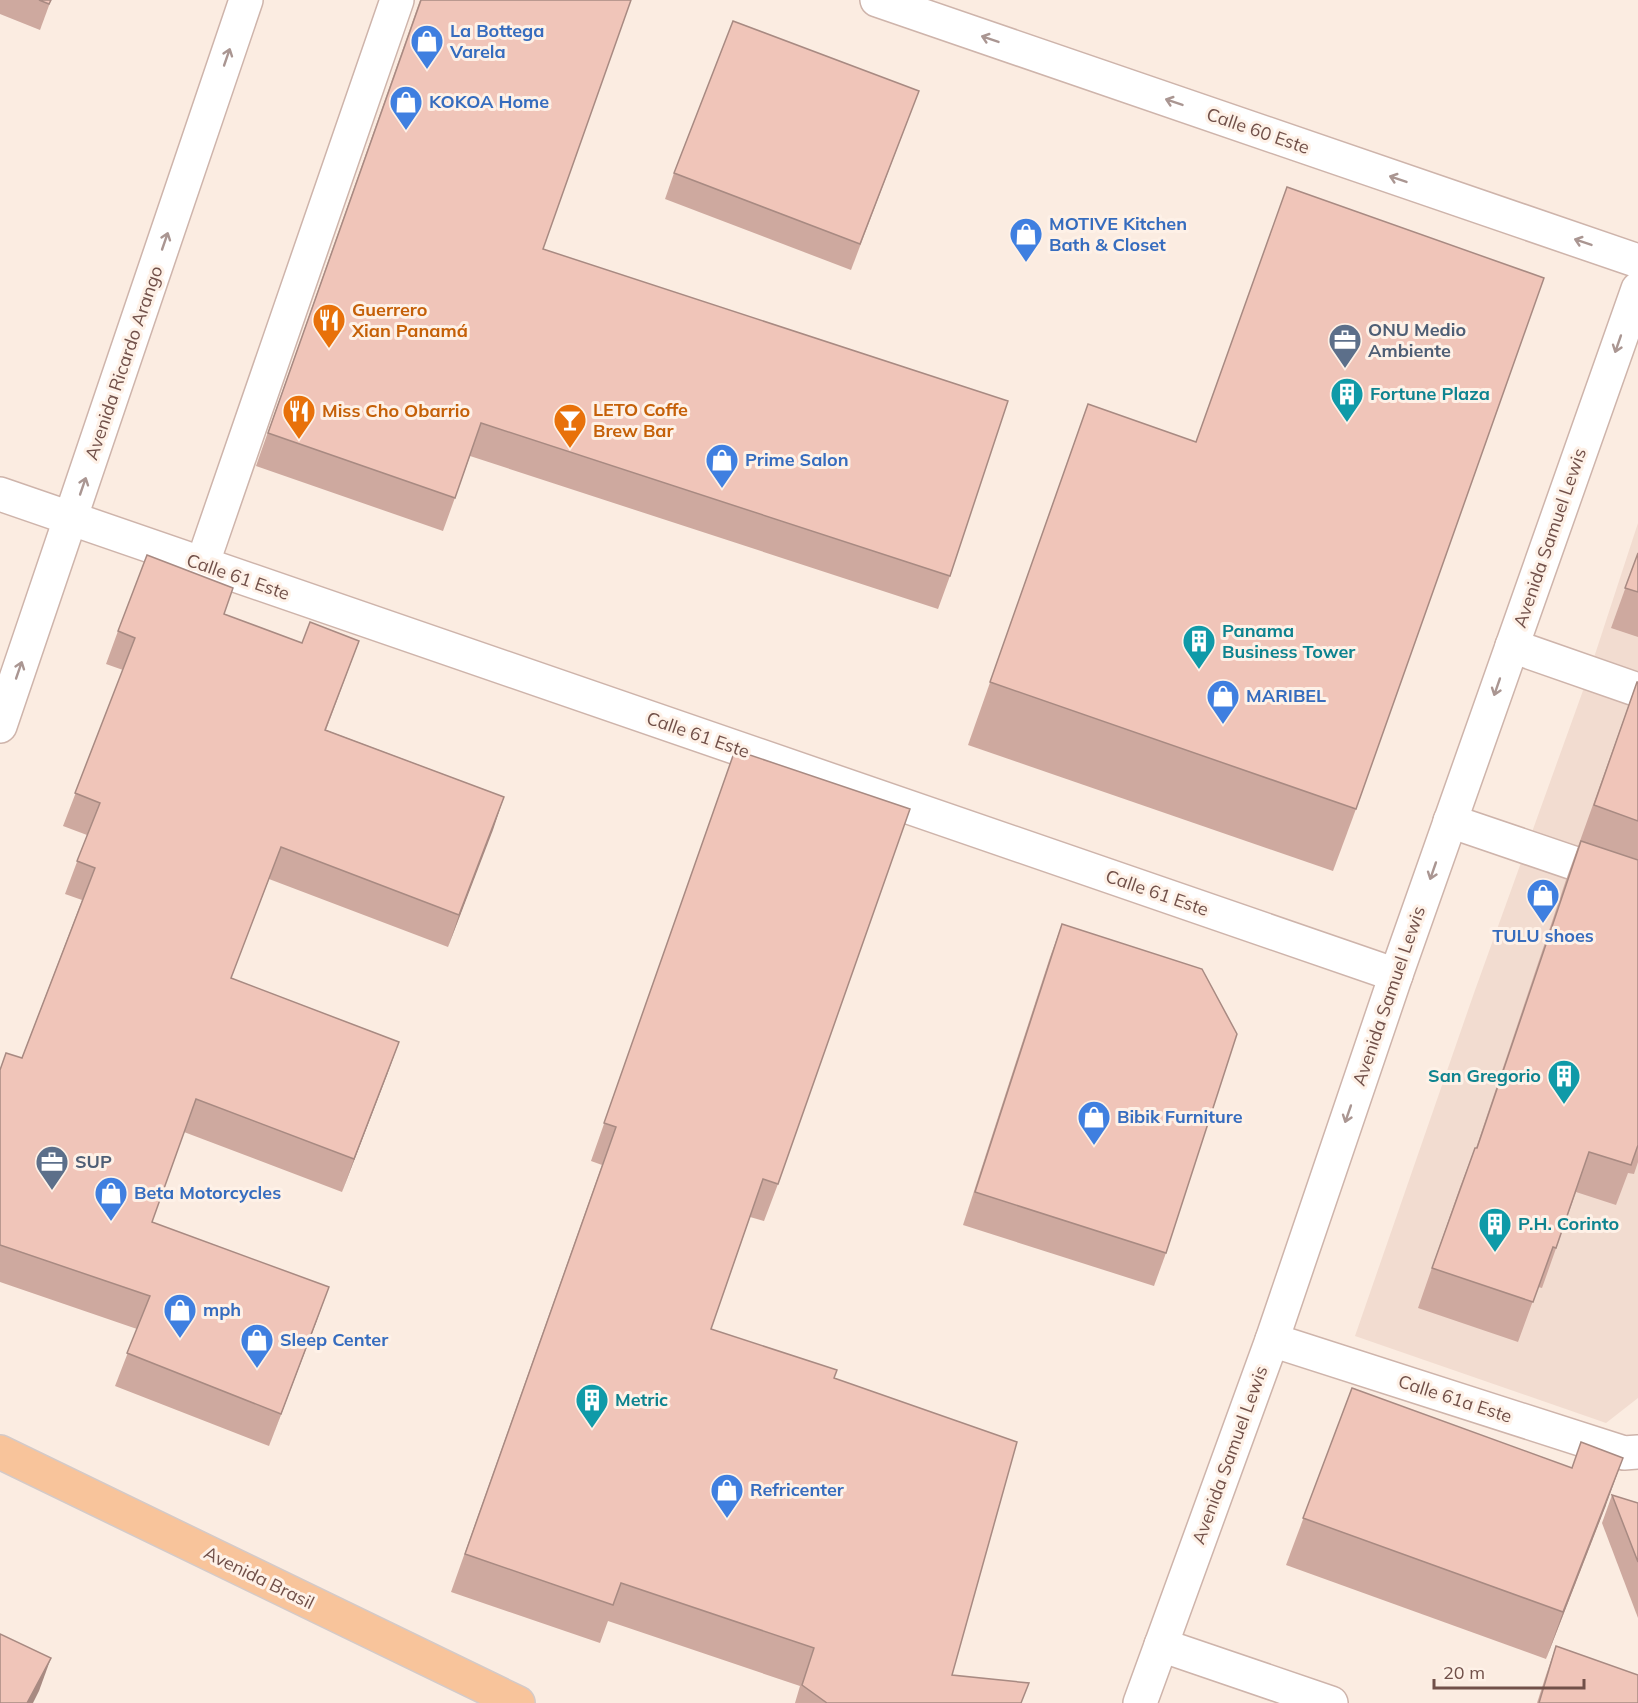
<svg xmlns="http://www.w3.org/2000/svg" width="1638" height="1703" font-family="Mulish,sans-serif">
	<rect width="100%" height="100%" fill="#fbece1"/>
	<path fill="#f2dcd0" d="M 1638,523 L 1638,1398 L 1606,1423 L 1355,1336 L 1474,993 L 1585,685 Z"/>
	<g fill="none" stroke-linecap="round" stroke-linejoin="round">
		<defs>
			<g id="minor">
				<path d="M 877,0 L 1638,261"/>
				<path d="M 0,494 L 1396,975"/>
				<path d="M 202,565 L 397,0"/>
				<path d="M 1512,646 L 1638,690"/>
				<path d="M 0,726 L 246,0"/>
				<path d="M 1450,821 L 1638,885"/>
				<path d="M 1272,1340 L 1624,1453 L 1638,1452"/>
				<path d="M 1161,1645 L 1331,1703"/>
				<path d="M 1140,1703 L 1272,1340 L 1396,975 L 1638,289"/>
			</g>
			<path id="major" d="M 0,1452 L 518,1703"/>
		</defs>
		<use href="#minor" stroke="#ceb4ab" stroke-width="36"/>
		<use href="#major" stroke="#d4cac8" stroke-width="36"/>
		<use href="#minor" stroke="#fff" stroke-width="33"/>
		<use href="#major" stroke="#f8c49b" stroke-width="33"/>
	</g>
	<g fill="#cea99f">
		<path d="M 0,0 L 51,0 L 40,30 L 0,14 Z"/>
		<path d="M 420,0 L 543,249 L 950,576 L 938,609 L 470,456 L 443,531 L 256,466 Z"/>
		<path d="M 909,117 L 851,270 L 665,199 L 674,173 Z"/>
		<path d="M 1088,404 L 1356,809 L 1333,871 L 968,745 Z"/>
		<path d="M 1638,553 L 1638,637 L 1611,628 Z"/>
		<path d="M 224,614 L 302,643 L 359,641 L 326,730 L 504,797 L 448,947 L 269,879 L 231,978 L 399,1042 L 342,1192 L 184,1132 L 152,1222 L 317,1320 L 269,1446 L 115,1386 L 137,1329 L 0,1282 L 0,1069 L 22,1058 L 82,900 L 65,894 L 87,835 L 63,826 L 123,670 L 106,664 L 118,631 Z"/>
		<path d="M 1637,682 L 1638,682 L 1638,1162 L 1634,1174 L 1628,1173 L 1616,1205 L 1576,1192 L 1542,1288 L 1538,1287 L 1518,1342 L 1418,1308 L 1460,1187 L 1475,1148 L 1476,1148 L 1566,880 Z"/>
		<path d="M 735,750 L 778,1184 L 764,1221 L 750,1217 L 711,1329 L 834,1378 L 952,1675 L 1022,1703 L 795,1703 L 800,1686 L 608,1621 L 600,1643 L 451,1592 L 602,1165 L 591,1161 Z"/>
		<path d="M 1062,924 L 1166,1253 L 1154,1286 L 963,1225 L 1050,957 Z"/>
		<path d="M 1352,1388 L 1606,1505 L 1546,1659 L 1286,1565 Z"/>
		<path d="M 1612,1495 L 1638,1503 L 1638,1618 L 1602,1523 Z"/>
		<path d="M 1556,1646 L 1638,1703 L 1537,1703 L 1546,1675 Z"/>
	</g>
	<g fill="#a88a82">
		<path d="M 504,797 L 493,830 L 448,947 L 459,915 Z"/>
		<path d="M 399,1042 L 387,1075 L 342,1192 L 354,1159 Z"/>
		<path d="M 329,1287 L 317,1320 L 269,1446 L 281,1414 Z"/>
		<path d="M 1623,1458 L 1606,1505 L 1546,1659 L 1563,1612 Z"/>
		<path d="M 51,1658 L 39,1691 L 33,1703 L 27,1703 Z"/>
	</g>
	<g fill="#f0c5b9" stroke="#a88a82" stroke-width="1.5">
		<path d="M 39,0 L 51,0 L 49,4 Z"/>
		<path d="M 421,0 L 631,0 L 543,249 L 1008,401 L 950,576 L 481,423 L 455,498 L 268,433 Z"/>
		<path d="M 733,21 L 919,91 L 860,244 L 674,173 Z"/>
		<path d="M 1287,187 L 1544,278 L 1356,809 L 990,682 L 1088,404 L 1196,442 Z"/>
		<path d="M 1638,553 L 1638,592 L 1625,588 Z"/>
		<path d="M 147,555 L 233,588 L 224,614 L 302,643 L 310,622 L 359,641 L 325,730 L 504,797 L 459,915 L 281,847 L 231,978 L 399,1042 L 354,1159 L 196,1099 L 152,1222 L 329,1287 L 281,1414 L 127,1353 L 150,1296 L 0,1245 L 0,1070 L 6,1053 L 22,1058 L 95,868 L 77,861 L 100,803 L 75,793 L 135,638 L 118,631 Z"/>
		<path d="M 1637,682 L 1638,682 L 1638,821 L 1594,805 Z"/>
		<path d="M 735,750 L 910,809 L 778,1184 L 763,1179 L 711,1329 L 837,1370 L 834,1378 L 1017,1442 L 952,1675 L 1029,1683 L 1021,1703 L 827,1703 L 802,1685 L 814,1648 L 621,1583 L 613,1605 L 465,1554 L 616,1127 L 604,1123 Z"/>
		<path d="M 1581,841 L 1638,860 L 1638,1145 L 1631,1165 L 1589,1152 L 1556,1248 L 1553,1247 L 1533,1302 L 1432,1268 L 1475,1148 L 1477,1148 Z"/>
		<path d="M 1062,924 L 1202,969 L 1237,1034 L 1166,1253 L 975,1192 Z"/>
		<path d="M 1352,1388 L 1572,1468 L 1581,1442 L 1623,1458 L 1563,1612 L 1303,1518 Z"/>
		<path d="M 1612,1495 L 1638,1503 L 1638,1562 Z"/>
		<path d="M 0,1634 L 51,1658 L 27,1703 L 0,1703 Z"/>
		<path d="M 1556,1646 L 1638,1675 L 1638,1703 L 1539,1703 Z"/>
	</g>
	<defs><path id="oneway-shaft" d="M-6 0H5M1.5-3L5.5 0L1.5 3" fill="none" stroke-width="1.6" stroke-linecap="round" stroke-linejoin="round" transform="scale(1.5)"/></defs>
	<g stroke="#aa9692">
		<use href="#oneway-shaft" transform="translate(990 39) rotate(-161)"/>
		<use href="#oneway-shaft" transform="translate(227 57) rotate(-71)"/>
		<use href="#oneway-shaft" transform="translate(1174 102) rotate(-161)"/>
		<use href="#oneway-shaft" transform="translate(1398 179) rotate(-161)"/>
		<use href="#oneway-shaft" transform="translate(165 241) rotate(-71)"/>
		<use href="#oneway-shaft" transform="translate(1583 242) rotate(-161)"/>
		<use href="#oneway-shaft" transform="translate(1618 344) rotate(109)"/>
		<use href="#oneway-shaft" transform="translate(83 486) rotate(-71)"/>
		<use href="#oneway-shaft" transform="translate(19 670) rotate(-71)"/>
		<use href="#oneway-shaft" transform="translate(1497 687) rotate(109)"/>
		<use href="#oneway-shaft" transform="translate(1433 871) rotate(109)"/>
		<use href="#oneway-shaft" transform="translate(1348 1114) rotate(109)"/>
	</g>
	<defs>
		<symbol id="shop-pin" viewBox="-11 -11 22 30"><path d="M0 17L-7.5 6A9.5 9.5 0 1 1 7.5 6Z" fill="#3f7fe0" stroke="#fef1e7"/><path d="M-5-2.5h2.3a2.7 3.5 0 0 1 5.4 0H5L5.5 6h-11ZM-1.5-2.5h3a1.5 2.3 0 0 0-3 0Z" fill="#fff"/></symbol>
		<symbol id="restaurant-pin" viewBox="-11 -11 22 30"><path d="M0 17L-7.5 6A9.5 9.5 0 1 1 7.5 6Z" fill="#e8710a" stroke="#fef1e7"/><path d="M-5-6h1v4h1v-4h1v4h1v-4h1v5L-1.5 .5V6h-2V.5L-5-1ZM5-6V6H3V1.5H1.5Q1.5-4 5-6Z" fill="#fff"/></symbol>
		<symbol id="office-pin" viewBox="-11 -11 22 30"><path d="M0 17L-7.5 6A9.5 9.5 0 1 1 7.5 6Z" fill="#5c6f8a" stroke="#fef1e7"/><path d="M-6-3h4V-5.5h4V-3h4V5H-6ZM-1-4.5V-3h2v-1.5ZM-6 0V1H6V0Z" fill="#fff"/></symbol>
		<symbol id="building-pin" viewBox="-11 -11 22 30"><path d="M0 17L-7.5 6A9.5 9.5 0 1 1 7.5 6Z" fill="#0f9aa8" stroke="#fef1e7"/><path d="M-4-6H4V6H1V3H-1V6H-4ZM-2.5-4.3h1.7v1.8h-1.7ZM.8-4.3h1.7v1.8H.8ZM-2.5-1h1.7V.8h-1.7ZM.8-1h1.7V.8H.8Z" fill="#fff"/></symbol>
		<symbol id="bar-pin" viewBox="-11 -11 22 30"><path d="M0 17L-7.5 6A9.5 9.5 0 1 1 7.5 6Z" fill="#e8710a" stroke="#fef1e7"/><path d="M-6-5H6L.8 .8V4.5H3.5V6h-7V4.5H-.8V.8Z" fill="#fff"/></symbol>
	</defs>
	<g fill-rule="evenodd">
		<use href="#shop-pin" x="408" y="22" width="38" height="52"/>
		<use href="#shop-pin" x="387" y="83" width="38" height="52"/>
		<use href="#shop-pin" x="1007" y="215" width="38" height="52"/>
		<use href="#restaurant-pin" x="310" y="301" width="38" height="52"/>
		<use href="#office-pin" x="1326" y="321" width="38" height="52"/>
		<use href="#building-pin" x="1328" y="375" width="38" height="52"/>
		<use href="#restaurant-pin" x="280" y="392" width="38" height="52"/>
		<use href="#bar-pin" x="551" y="401" width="38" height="52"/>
		<use href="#shop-pin" x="703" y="441" width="38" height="52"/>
		<use href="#building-pin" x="1180" y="622" width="38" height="52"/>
		<use href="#shop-pin" x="1204" y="677" width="38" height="52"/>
		<use href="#shop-pin" x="1524" y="876" width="38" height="52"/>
		<use href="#building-pin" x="1545" y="1057" width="38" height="52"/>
		<use href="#shop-pin" x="1075" y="1098" width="38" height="52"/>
		<use href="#office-pin" x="33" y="1143" width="38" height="52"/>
		<use href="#shop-pin" x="92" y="1174" width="38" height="52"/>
		<use href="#building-pin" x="1476" y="1205" width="38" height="52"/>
		<use href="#shop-pin" x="161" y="1291" width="38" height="52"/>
		<use href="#shop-pin" x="238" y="1321" width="38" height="52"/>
		<use href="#building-pin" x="573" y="1381" width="38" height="52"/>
		<use href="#shop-pin" x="708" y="1471" width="38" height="52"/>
	</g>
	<g text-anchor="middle" stroke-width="6" stroke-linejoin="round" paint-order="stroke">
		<g font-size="18" font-weight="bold" fill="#366cbe" stroke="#fef1e7" text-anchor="start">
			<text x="450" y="37">La Bottega<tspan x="450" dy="21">Varela</tspan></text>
			<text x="429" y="108">KOKOA Home</text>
			<text x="1049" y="230">MOTIVE Kitchen<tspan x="1049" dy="21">Bath &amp; Closet</tspan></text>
			<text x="745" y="466">Prime Salon</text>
			<text x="1246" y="702">MARIBEL</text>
			<text x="1543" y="942" text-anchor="middle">TULU shoes</text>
			<text x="1117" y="1123">Bibik Furniture</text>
			<text x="134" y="1199">Beta Motorcycles</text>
			<text x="203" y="1316">mph</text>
			<text x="280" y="1346">Sleep Center</text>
			<text x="750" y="1496">Refricenter</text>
		</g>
		<g font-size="18" fill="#715049" stroke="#fef1e7">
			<text transform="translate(1258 131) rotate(19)" y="6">Calle 60 Este</text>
			<text transform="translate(124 363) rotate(-71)" y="6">Avenida Ricardo Arango</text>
			<text transform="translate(1550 538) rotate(-71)" y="6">Avenida Samuel Lewis</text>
			<text transform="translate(238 577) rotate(19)" y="6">Calle 61 Este</text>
			<text transform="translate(698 735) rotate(19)" y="6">Calle 61 Este</text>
			<text transform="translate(1157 893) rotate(19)" y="6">Calle 61 Este</text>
			<text transform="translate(1389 996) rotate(-71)" y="6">Avenida Samuel Lewis</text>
			<text transform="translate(1455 1399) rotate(18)" y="6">Calle 61a Este</text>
			<text transform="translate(1230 1455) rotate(-70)" y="6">Avenida Samuel Lewis</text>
			<text transform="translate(259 1578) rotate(26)" y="6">Avenida Brasil</text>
		</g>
		<g font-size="18" font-weight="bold" fill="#c56008" stroke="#fef1e7" text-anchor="start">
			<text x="352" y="316">Guerrero<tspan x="352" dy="21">Xian Panamá</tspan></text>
			<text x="593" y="416">LETO Coffe<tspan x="593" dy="21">Brew Bar</tspan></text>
			<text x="322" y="417">Miss Cho Obarrio</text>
		</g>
		<g font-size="18" font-weight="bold" fill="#4e5e75" stroke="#fef1e7" text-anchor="start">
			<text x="1368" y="336">ONU Medio<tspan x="1368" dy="21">Ambiente</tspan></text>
			<text x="75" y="1168">SUP</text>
		</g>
		<g font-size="18" font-weight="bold" fill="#0d838f" stroke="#fef1e7" text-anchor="start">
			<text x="1370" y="400">Fortune Plaza</text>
			<text x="1222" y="637">Panama<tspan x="1222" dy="21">Business Tower</tspan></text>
			<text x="1541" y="1082" text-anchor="end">San Gregorio</text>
			<text x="1518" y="1230">P.H. Corinto</text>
			<text x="615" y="1406">Metric</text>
		</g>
	</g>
	<path d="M1434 1679v9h150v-9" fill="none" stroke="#715049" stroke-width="3"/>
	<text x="1443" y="1679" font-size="18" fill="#715049" stroke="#fef1e7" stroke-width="4.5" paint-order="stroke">20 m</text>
</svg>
